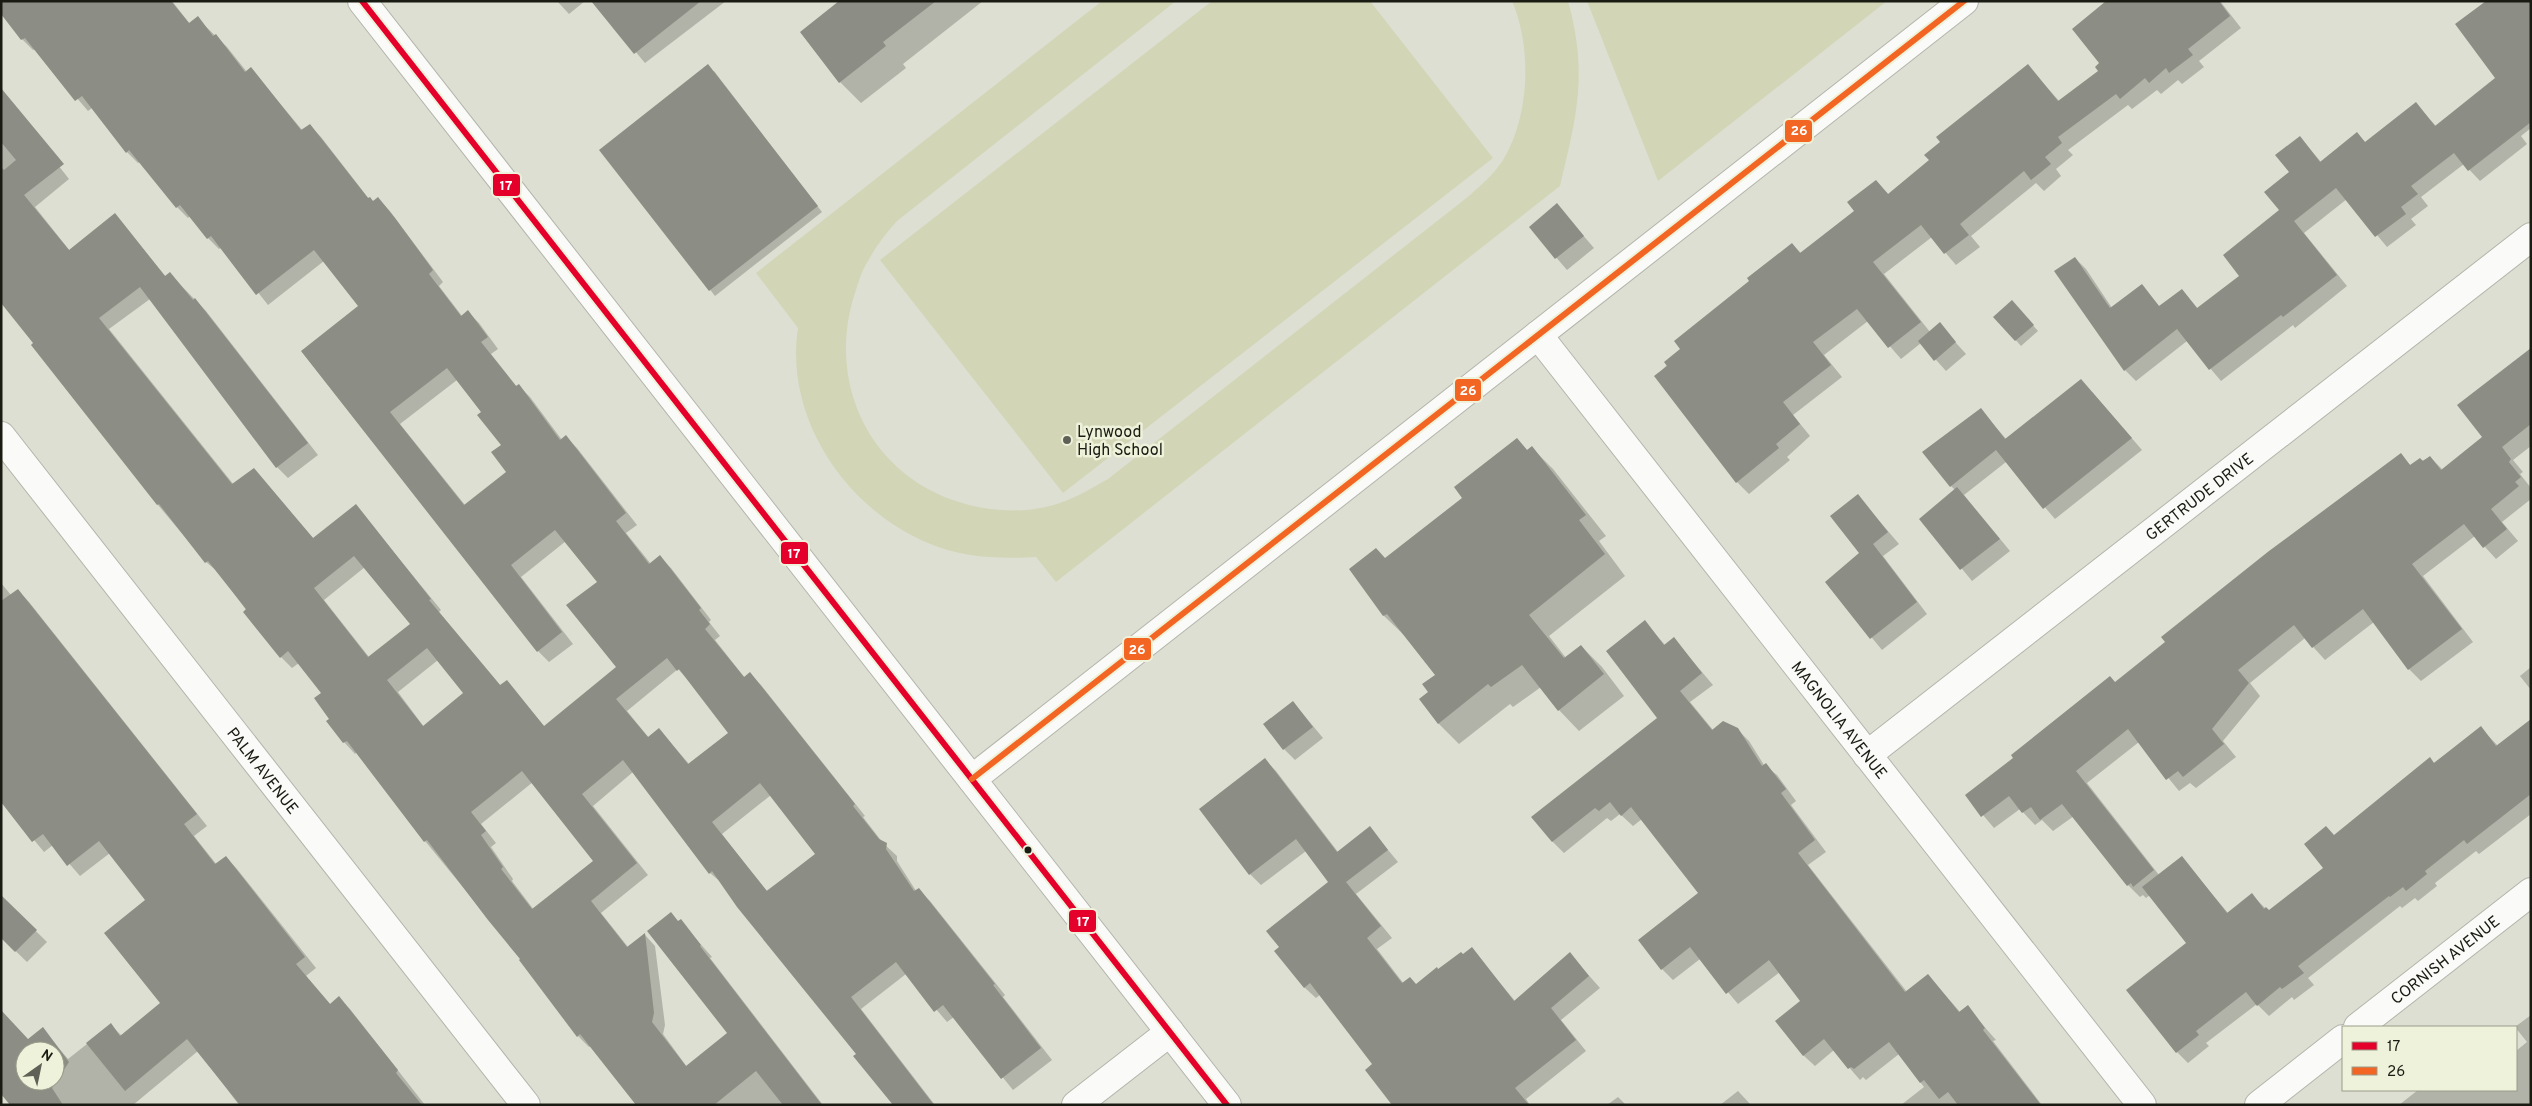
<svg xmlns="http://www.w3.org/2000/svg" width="2532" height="1106" font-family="Overpass,sans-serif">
	<rect width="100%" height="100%" fill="#dedfd3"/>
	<g fill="#d2d6b6">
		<path d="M 1102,1 L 1176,1 L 897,221 C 886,233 876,246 868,261 C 861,271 858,285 854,296 C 827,384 870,474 959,502 C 990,512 1029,514 1060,503 C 1077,497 1092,488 1108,479 L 1469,196 C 1481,185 1494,174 1503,160 C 1530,116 1532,47 1512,1 L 1568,1 C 1588,73 1577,115 1560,186 L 1056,582 L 1036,557 C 999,559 963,558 928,543 C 846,509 784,418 798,328 L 756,273 Z"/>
		<path d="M 1212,1 L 1370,1 L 1493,158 L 1063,493 L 880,260 Z"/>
		<path d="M 1587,1 L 1887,1 L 1658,181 Z"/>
	</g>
	<g fill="#0003" fill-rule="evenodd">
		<path d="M 1,1 L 172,1 L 190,24 L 197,18 L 227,47 L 247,72 L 251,69 L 303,131 L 309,125 L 321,137 L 369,199 L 374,202 L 378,199 L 389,210 L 443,282 L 439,286 L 462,316 L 468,312 L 479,323 L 498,349 L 491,354 L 517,387 L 518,385 L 530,397 L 562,440 L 566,437 L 577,448 L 637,525 L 626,533 L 651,564 L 660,557 L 671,568 L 711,620 L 709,622 L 720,636 L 715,640 L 745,678 L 750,674 L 761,685 L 865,816 L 863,817 L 883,843 L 897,856 L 897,861 L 916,891 L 918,890 L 930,901 L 1005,995 L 1003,997 L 1052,1060 L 1013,1090 L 954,1017 L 947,1022 L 906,974 L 861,1009 L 935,1105 L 894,1105 L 857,1054 L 722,883 L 710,873 L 633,772 L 593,806 L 648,875 L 601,913 L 628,947 L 645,935 L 655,946 L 665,1025 L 663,1034 L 687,1067 L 729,1033 L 679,922 L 680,921 L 712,957 L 710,958 L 823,1105 L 640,1105 L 591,1046 L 589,1047 L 578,1036 L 520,960 L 522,959 L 425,841 L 357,752 L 355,754 L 344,742 L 327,721 L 331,719 L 323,693 L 299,663 L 292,668 L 281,657 L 218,572 L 206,562 L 158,505 L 33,345 L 35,343 L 1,298 L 1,92 L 69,179 L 35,207 L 70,251 L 115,215 L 166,277 L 170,274 L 206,311 L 318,455 L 288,478 L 277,467 L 150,299 L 109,329 L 234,485 L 254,470 L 314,539 L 356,506 L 441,610 L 439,612 L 501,686 L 506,682 L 545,727 L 618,667 L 598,582 L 566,541 L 521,577 L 573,644 L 549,662 L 538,651 L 302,352 L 359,306 L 324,261 L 268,305 L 222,247 L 219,249 L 208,238 L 190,216 L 188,218 L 177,207 L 140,162 L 138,163 L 127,152 L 92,108 L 88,111 L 35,49 L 33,50 L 22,39 ZM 457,380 L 483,412 L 502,445 L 508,473 L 465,505 L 400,424 ZM 365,567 L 411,624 L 369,657 L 324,600 ZM 438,660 L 465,693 L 424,727 L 398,692 ZM 678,669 L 690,682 L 729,733 L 689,764 L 659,729 L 649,738 L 627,711 ZM 533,782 L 595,862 L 534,910 L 512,881 L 513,879 L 491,847 L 496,843 L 481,824 ZM 771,795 L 817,854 L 766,891 L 722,834 Z"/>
		<path d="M 557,1 L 585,1 L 569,14 Z"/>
		<path d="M 593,1 L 726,1 L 645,63 Z"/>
		<path d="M 841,1 L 983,1 L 903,64 L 906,68 L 861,103 L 840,82 L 801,33 Z"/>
		<path d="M 2109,1 L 2220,1 L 2241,28 L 2199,61 L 2204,67 L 2182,84 L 2178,80 L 2161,94 L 2157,90 L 2132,109 L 2128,105 L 2068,150 L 2073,155 L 2056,169 L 2061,176 L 2044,191 L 2036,183 L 1971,236 L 1980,247 L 1956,265 L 1932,237 L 1884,274 L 1930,332 L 1939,324 L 1966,354 L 1946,371 L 1921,343 L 1901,359 L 1868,321 L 1824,355 L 1842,377 L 1793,415 L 1810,436 L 1787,457 L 1790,460 L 1749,494 L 1737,482 L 1656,376 L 1751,281 L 1792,244 L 1801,253 L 1856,211 L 1876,181 L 1889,195 L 1931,161 L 2028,66 L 2060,102 L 2100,71 Z"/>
		<path d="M 2531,1 L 2531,128 L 2521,136 L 2527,144 L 2480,181 L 2464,164 L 2421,197 L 2428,206 L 2411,219 L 2416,225 L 2387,247 L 2347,199 L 2304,233 L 2347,286 L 2295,328 L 2293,325 L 2221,381 L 2187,341 L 2136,381 L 2125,370 L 2075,258 L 2086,269 L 2112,308 L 2141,285 L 2160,307 L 2182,290 L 2198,309 L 2240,276 L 2281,211 L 2300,137 L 2321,162 L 2357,134 L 2366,143 L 2416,104 L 2436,126 L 2497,78 Z"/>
		<path d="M 714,71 L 822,212 L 715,296 L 601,150 Z"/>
		<path d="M 1557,205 L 1594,248 L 1567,270 L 1530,227 Z"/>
		<path d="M 2017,307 L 2038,331 L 2021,346 L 1995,317 Z"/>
		<path d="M 2531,349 L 2531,446 L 2513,460 L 2523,472 L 2520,474 L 2531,488 L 2531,499 L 2502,522 L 2518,541 L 2496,559 L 2475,536 L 2423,576 L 2473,642 L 2421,681 L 2409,669 L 2374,622 L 2325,660 L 2305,638 L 2250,683 L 2260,696 L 2223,741 L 2236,757 L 2196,788 L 2190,783 L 2179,791 L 2139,742 L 2087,783 L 2159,875 L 2182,858 L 2228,913 L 2252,895 L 2269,912 L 2325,868 L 2335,836 L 2481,728 L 2498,746 L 2531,720 L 2531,814 L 2479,854 L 2476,851 L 2435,883 L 2437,886 L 2418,901 L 2415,898 L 2402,908 L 2400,906 L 2308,978 L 2314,985 L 2294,1000 L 2292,997 L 2269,1016 L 2257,1004 L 2206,1043 L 2209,1046 L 2188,1063 L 2177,1052 L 2187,943 L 2150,895 L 2146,898 L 2143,895 L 2140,897 L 2128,885 L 2074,816 L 2053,831 L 2042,820 L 2035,825 L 2020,809 L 1994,828 L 1966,795 L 2115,684 L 2401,455 L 2411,466 L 2430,457 L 2443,470 L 2484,438 Z"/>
		<path d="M 2092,392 L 2142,450 L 2055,519 L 2006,462 L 1964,495 L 2010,551 L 1972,581 L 1921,519 L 1955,490 L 1951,486 L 1981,410 L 2007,440 Z"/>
		<path d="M 1517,439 L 1528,451 L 1532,448 L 1553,469 L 1606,536 L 1599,541 L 1625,576 L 1549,636 L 1566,658 L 1581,646 L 1602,667 L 1624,696 L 1579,731 L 1559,710 L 1541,687 L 1513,707 L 1510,704 L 1459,744 L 1438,723 L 1429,692 L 1436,675 L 1405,636 L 1384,616 L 1351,569 L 1386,559 L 1464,498 Z"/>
		<path d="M 1858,496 L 1899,544 L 1883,556 L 1927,614 L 1882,650 L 1827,583 L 1861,553 Z"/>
		<path d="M 1,583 L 11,595 L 18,591 L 29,602 L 207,826 L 194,836 L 217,865 L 226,857 L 237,869 L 316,968 L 306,976 L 331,1005 L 339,998 L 350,1009 L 425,1105 L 239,1105 L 198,1051 L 133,1105 L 13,1105 L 1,1088 L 28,1040 L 51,1039 L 68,1059 L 111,1025 L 122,1036 L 162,1003 L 147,900 L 110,853 L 80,876 L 53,845 L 44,852 L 1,800 ZM 25,1051 L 55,1051 L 55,1081 L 25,1081 Z"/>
		<path d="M 1645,622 L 1665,645 L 1674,639 L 1713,685 L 1690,702 L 1713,730 L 1737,729 L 1749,741 L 1764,765 L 1777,775 L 1796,801 L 1791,805 L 1826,852 L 1808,865 L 1907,992 L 1928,975 L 1960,1012 L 1967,1007 L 1996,1040 L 1993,1041 L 2042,1105 L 1901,1105 L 1924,1087 L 1899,1054 L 1866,1080 L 1863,1077 L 1860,1080 L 1834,1050 L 1815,1066 L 1803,1055 L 1802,1001 L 1780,972 L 1738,1004 L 1700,959 L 1673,980 L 1662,969 L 1699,893 L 1642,819 L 1633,826 L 1620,814 L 1611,821 L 1607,818 L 1564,853 L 1553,842 L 1533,817 L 1659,718 Z"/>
		<path d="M 2531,667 L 2531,690 L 2520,676 Z"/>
		<path d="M 1293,702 L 1323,738 L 1295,760 L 1284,749 Z"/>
		<path d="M 1265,760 L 1276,771 L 1338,852 L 1370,828 L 1398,862 L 1356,894 L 1392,938 L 1377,949 L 1404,984 L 1416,985 L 1472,949 L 1515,1001 L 1570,954 L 1600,988 L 1561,1020 L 1586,1051 L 1526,1099 L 1530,1105 L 1394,1105 L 1374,1064 L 1321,994 L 1316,998 L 1304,987 L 1329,882 L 1306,851 L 1261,885 L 1250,874 L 1201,809 Z"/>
		<path d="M 1,897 L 47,942 L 27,962 L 1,937 Z"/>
		<path d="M 2531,1015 L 2531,1105 L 2399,1105 L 2418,1090 L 2516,1090 L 2516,1051 L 2527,1042 L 2515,1027 Z"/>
		<path d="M 1738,1091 L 1751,1105 L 1720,1105 Z"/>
		<path d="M 1618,1097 L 1626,1105 L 1607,1105 Z"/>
	</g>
	<g fill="#8c8d84" fill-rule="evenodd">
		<path d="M 1,1 L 171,1 L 189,23 L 198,16 L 213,36 L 216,34 L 245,72 L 251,67 L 301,130 L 310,124 L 368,198 L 370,197 L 373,201 L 378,197 L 395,218 L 433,270 L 429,274 L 461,316 L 468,310 L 488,337 L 481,342 L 516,386 L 519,384 L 560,440 L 566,435 L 626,513 L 616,521 L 649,564 L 660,555 L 701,608 L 699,610 L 710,624 L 705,629 L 744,677 L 750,672 L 855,804 L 853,806 L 879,839 L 887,843 L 886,849 L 914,891 L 919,888 L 995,984 L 993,985 L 1041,1048 L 1001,1079 L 943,1005 L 934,1012 L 896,962 L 851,997 L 934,1105 L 893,1105 L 853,1056 L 856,1054 L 737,907 L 712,871 L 709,874 L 623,760 L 582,794 L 637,863 L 591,901 L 627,947 L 645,933 L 654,1013 L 652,1022 L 686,1066 L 727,1033 L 647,931 L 671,912 L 678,921 L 681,919 L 701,945 L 700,946 L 822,1105 L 783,1105 L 756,1071 L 714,1105 L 636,1105 L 580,1034 L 577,1037 L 519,960 L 520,959 L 488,920 L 427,840 L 424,842 L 347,741 L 343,743 L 326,721 L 329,719 L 314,698 L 321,693 L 288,651 L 280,658 L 243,612 L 246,609 L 208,561 L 205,563 L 159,504 L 157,505 L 31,345 L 33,343 L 1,303 L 1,167 L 4,170 L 16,160 L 1,142 L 1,88 L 64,164 L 24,195 L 69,250 L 115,213 L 165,276 L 170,272 L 193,300 L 195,298 L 308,443 L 276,468 L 140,287 L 99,318 L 232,484 L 254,468 L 313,538 L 356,504 L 431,599 L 429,600 L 500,685 L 507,680 L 544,726 L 616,667 L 566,605 L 597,582 L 555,530 L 511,565 L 562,632 L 537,652 L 301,351 L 358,306 L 314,250 L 256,295 L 211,236 L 207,239 L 180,205 L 176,208 L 129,150 L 126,153 L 82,96 L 75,101 L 25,38 L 21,40 L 1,14 ZM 447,368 L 481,412 L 477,415 L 501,445 L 491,452 L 506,472 L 464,505 L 390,412 ZM 354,556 L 410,624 L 368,657 L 314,588 ZM 427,648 L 463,693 L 423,726 L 387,680 ZM 667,658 L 677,671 L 679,669 L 728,733 L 688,764 L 659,728 L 648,737 L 616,699 ZM 522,771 L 593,861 L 532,909 L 501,869 L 503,867 L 481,835 L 486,831 L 471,812 ZM 760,783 L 815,854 L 767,891 L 712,822 Z"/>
		<path d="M 591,1 L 701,1 L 634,54 Z"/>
		<path d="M 839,1 L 936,1 L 883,42 L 886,46 L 839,83 L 800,32 Z"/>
		<path d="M 2106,1 L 2219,1 L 2230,16 L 2188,49 L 2193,55 L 2169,73 L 2166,68 L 2149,83 L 2145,78 L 2120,99 L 2116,94 L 2058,137 L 2062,143 L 2045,157 L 2051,164 L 2031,180 L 2024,171 L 1960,224 L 1969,235 L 1944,254 L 1921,225 L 1873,262 L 1921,322 L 1888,348 L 1857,309 L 1813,342 L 1831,365 L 1783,402 L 1800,424 L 1776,444 L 1779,448 L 1736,483 L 1654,376 L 1667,366 L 1664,362 L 1680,349 L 1674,341 L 1749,281 L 1747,278 L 1792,243 L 1800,253 L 1854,211 L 1847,202 L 1876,180 L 1888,194 L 1929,160 L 1924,155 L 1940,142 L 1936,137 L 2028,64 L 2058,101 L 2098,71 L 2095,67 L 2099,63 L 2072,29 Z"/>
		<path d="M 2486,1 L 2531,1 L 2531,122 L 2468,171 L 2454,153 L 2411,186 L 2418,194 L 2401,207 L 2406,214 L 2375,237 L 2336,188 L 2294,221 L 2337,275 L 2283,317 L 2281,315 L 2209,370 L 2177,329 L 2124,371 L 2054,271 L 2075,257 L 2110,308 L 2142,284 L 2159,306 L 2182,289 L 2197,308 L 2239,276 L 2223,255 L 2279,210 L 2264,192 L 2289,172 L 2275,155 L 2300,136 L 2320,162 L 2357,132 L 2365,142 L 2416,102 L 2435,126 L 2495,78 L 2455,24 Z"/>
		<path d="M 708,64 L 818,206 L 709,291 L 599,150 Z"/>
		<path d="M 1557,203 L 1584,236 L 1555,259 L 1529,227 Z"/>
		<path d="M 2012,300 L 2034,325 L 2015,341 L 1993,317 Z"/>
		<path d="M 1940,322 L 1956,342 L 1934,361 L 1918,341 Z"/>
		<path d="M 2531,348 L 2531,424 L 2502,447 L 2511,459 L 2509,462 L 2521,477 L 2515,482 L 2519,486 L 2491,509 L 2507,529 L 2483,548 L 2464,524 L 2412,564 L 2462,629 L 2408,670 L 2363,609 L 2312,648 L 2294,625 L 2238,670 L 2249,683 L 2212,729 L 2224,744 L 2183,777 L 2178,771 L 2166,780 L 2128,729 L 2076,771 L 2154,870 L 2133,887 L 2131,883 L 2127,886 L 2062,804 L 2040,820 L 2031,807 L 2022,813 L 2009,796 L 1981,817 L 1965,795 L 2013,758 L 2011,755 L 2110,676 L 2115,682 L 2165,642 L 2161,637 L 2269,551 L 2401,453 L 2410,465 L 2420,458 L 2423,461 L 2430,456 L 2441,470 L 2482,437 L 2457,405 Z"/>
		<path d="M 2081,379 L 2132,438 L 2043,509 L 1996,450 L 1950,487 L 1922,452 L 1981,408 L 2005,439 Z"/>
		<path d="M 1517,438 L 1527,450 L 1532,446 L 1586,515 L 1579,520 L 1605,554 L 1529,615 L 1564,658 L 1581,645 L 1604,674 L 1558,711 L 1522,665 L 1491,687 L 1488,684 L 1438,724 L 1419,699 L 1428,692 L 1422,684 L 1435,675 L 1387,614 L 1383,616 L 1349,569 L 1376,548 L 1385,558 L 1462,498 L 1454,487 Z"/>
		<path d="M 1957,487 L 2000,539 L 1960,570 L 1919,519 Z"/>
		<path d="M 1858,494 L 1888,532 L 1873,544 L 1917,602 L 1870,639 L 1825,582 L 1859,553 L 1830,516 Z"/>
		<path d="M 18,589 L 197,814 L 184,824 L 215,864 L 226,856 L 305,957 L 296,964 L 330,1004 L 339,996 L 398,1070 L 396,1073 L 422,1105 L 240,1105 L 187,1039 L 125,1091 L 86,1043 L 111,1023 L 120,1036 L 160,1003 L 104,933 L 145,900 L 99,841 L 67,866 L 43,834 L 32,842 L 1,802 L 1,601 Z"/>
		<path d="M 1645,620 L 1664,645 L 1674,637 L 1702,673 L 1680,691 L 1712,730 L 1723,721 L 1738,728 L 1762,766 L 1766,763 L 1786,789 L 1781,793 L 1815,840 L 1798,853 L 1905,992 L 1928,974 L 1959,1012 L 1968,1005 L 1985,1028 L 1983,1030 L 2041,1105 L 1958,1105 L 1948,1092 L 1939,1099 L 1924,1080 L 1920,1083 L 1889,1042 L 1854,1069 L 1851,1067 L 1848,1069 L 1824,1039 L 1803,1056 L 1775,1021 L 1800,1001 L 1769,960 L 1726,994 L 1690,947 L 1661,970 L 1638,940 L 1698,893 L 1631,807 L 1621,816 L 1610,802 L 1599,811 L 1595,808 L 1552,842 L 1531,817 L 1657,718 L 1606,651 Z"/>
		<path d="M 1293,701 L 1313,727 L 1283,750 L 1263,724 Z"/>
		<path d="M 2531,719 L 2531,794 L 2467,844 L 2464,840 L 2425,871 L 2427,874 L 2406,891 L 2403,887 L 2390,897 L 2389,896 L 2298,966 L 2304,973 L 2282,989 L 2280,987 L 2257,1006 L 2246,992 L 2196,1031 L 2199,1035 L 2176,1053 L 2126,990 L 2186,943 L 2142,887 L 2182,856 L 2227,913 L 2252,893 L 2264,909 L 2266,907 L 2269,910 L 2323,868 L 2304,844 L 2326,826 L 2334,835 L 2430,757 L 2434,763 L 2481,726 L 2496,746 Z"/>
		<path d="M 1265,758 L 1337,852 L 1370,826 L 1388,850 L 1346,882 L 1381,926 L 1367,938 L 1402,983 L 1410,977 L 1416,984 L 1437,967 L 1438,969 L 1461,952 L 1463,954 L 1472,947 L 1514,1001 L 1570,952 L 1589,976 L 1551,1008 L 1576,1040 L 1515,1088 L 1529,1105 L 1392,1105 L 1365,1070 L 1372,1064 L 1310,983 L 1304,988 L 1274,951 L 1279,947 L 1266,931 L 1328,882 L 1296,839 L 1249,875 L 1199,809 Z"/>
		<path d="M 1,895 L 37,930 L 15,952 L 1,938 Z"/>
		<path d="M 1,1010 L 28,1039 L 43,1027 L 69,1062 L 52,1088 L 63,1105 L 10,1105 L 1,1094 ZM 25,1051 L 55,1051 L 55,1081 L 25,1081 Z"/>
	</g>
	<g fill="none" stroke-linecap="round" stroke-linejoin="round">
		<defs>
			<g id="minor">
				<path d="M 362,1 L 1227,1105"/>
				<path id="s1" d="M 1538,335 L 2142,1105"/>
				<path id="s2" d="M 1,436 L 526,1105"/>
				<path id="s3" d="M 1867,755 L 2531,237"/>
				<path d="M 972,779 L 1964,1"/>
				<path id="s4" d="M 2358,1027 L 2531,892"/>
				<path d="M 1076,1105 L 1170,1032"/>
				<path d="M 2259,1105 L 2343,1039"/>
			</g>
		</defs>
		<use href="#minor" stroke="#b4b5ab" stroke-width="30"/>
		<use href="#minor" stroke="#fafaf8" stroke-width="28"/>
		<defs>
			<path id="bus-1" d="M 362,1 L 1227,1105"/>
			<path id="bus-2" d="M 972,779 L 1964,1"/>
		</defs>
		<use href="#bus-1" stroke="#eff2da" stroke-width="10"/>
		<use href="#bus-2" stroke="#eff2da" stroke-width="10"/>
		<use href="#bus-1" stroke="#e4002b" stroke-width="6"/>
		<use href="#bus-2" stroke="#f26522" stroke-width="6"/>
	</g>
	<circle fill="#5f6056" stroke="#eff2da" stroke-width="2" cx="1067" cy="440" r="5"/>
	<circle fill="#1a1b12" stroke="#eff2da" stroke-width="2" cx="1028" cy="850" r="4.5"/>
	<g text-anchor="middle" stroke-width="5" stroke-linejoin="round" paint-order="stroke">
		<g font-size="16" fill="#1a1b12" stroke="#eff2da" text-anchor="start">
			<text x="1077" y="437">Lynwood<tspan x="1077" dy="18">High School</tspan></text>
		</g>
		<g font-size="16" fill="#1a1b12" stroke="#eff2da">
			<text dy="6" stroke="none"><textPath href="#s3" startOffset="421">GERTRUDE DRIVE</textPath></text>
			<text dy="6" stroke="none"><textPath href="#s1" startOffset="489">MAGNOLIA AVENUE</textPath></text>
			<text dy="6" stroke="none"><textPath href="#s2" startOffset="425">PALM AVENUE</textPath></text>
			<text dy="6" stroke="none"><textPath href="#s4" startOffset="110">CORNISH AVENUE</textPath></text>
		</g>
	</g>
	<g stroke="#eff2da" stroke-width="2">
		<rect x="1784" y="119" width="29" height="24" rx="5" fill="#f26522"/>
		<rect x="492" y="173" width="29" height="24" rx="5" fill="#e4002b"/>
		<rect x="1454" y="378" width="28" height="24" rx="5" fill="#f26522"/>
		<rect x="780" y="541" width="29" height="24" rx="5" fill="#e4002b"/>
		<rect x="1123" y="637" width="29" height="24" rx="5" fill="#f26522"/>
		<rect x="1068" y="909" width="29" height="24" rx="5" fill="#e4002b"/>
	</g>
	<g font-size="14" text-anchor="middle" font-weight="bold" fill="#fff">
		<text x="1799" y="135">26</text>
		<text x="506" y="190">17</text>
		<text x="1468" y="395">26</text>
		<text x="794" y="558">17</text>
		<text x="1137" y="654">26</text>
		<text x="1083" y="926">17</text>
	</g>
	<rect width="2532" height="1106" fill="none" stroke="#1a1b12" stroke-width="5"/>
	<rect x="2342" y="1026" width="175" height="65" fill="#eff2da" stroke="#9a9c8a"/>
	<rect x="2352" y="1042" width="25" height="8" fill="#e4002b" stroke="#9a9c8a"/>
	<text x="2387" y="1051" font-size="15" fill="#1a1b12">17</text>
	<rect x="2352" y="1067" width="25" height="8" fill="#f26522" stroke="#9a9c8a"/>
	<text x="2387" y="1076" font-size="15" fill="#1a1b12">26</text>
	<g transform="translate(40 1066) rotate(33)"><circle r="24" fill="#eff2da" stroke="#9a9c8a"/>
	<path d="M0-4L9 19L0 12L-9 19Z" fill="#5f6056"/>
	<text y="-8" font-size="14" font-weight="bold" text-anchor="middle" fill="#1a1b12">N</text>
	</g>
</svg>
